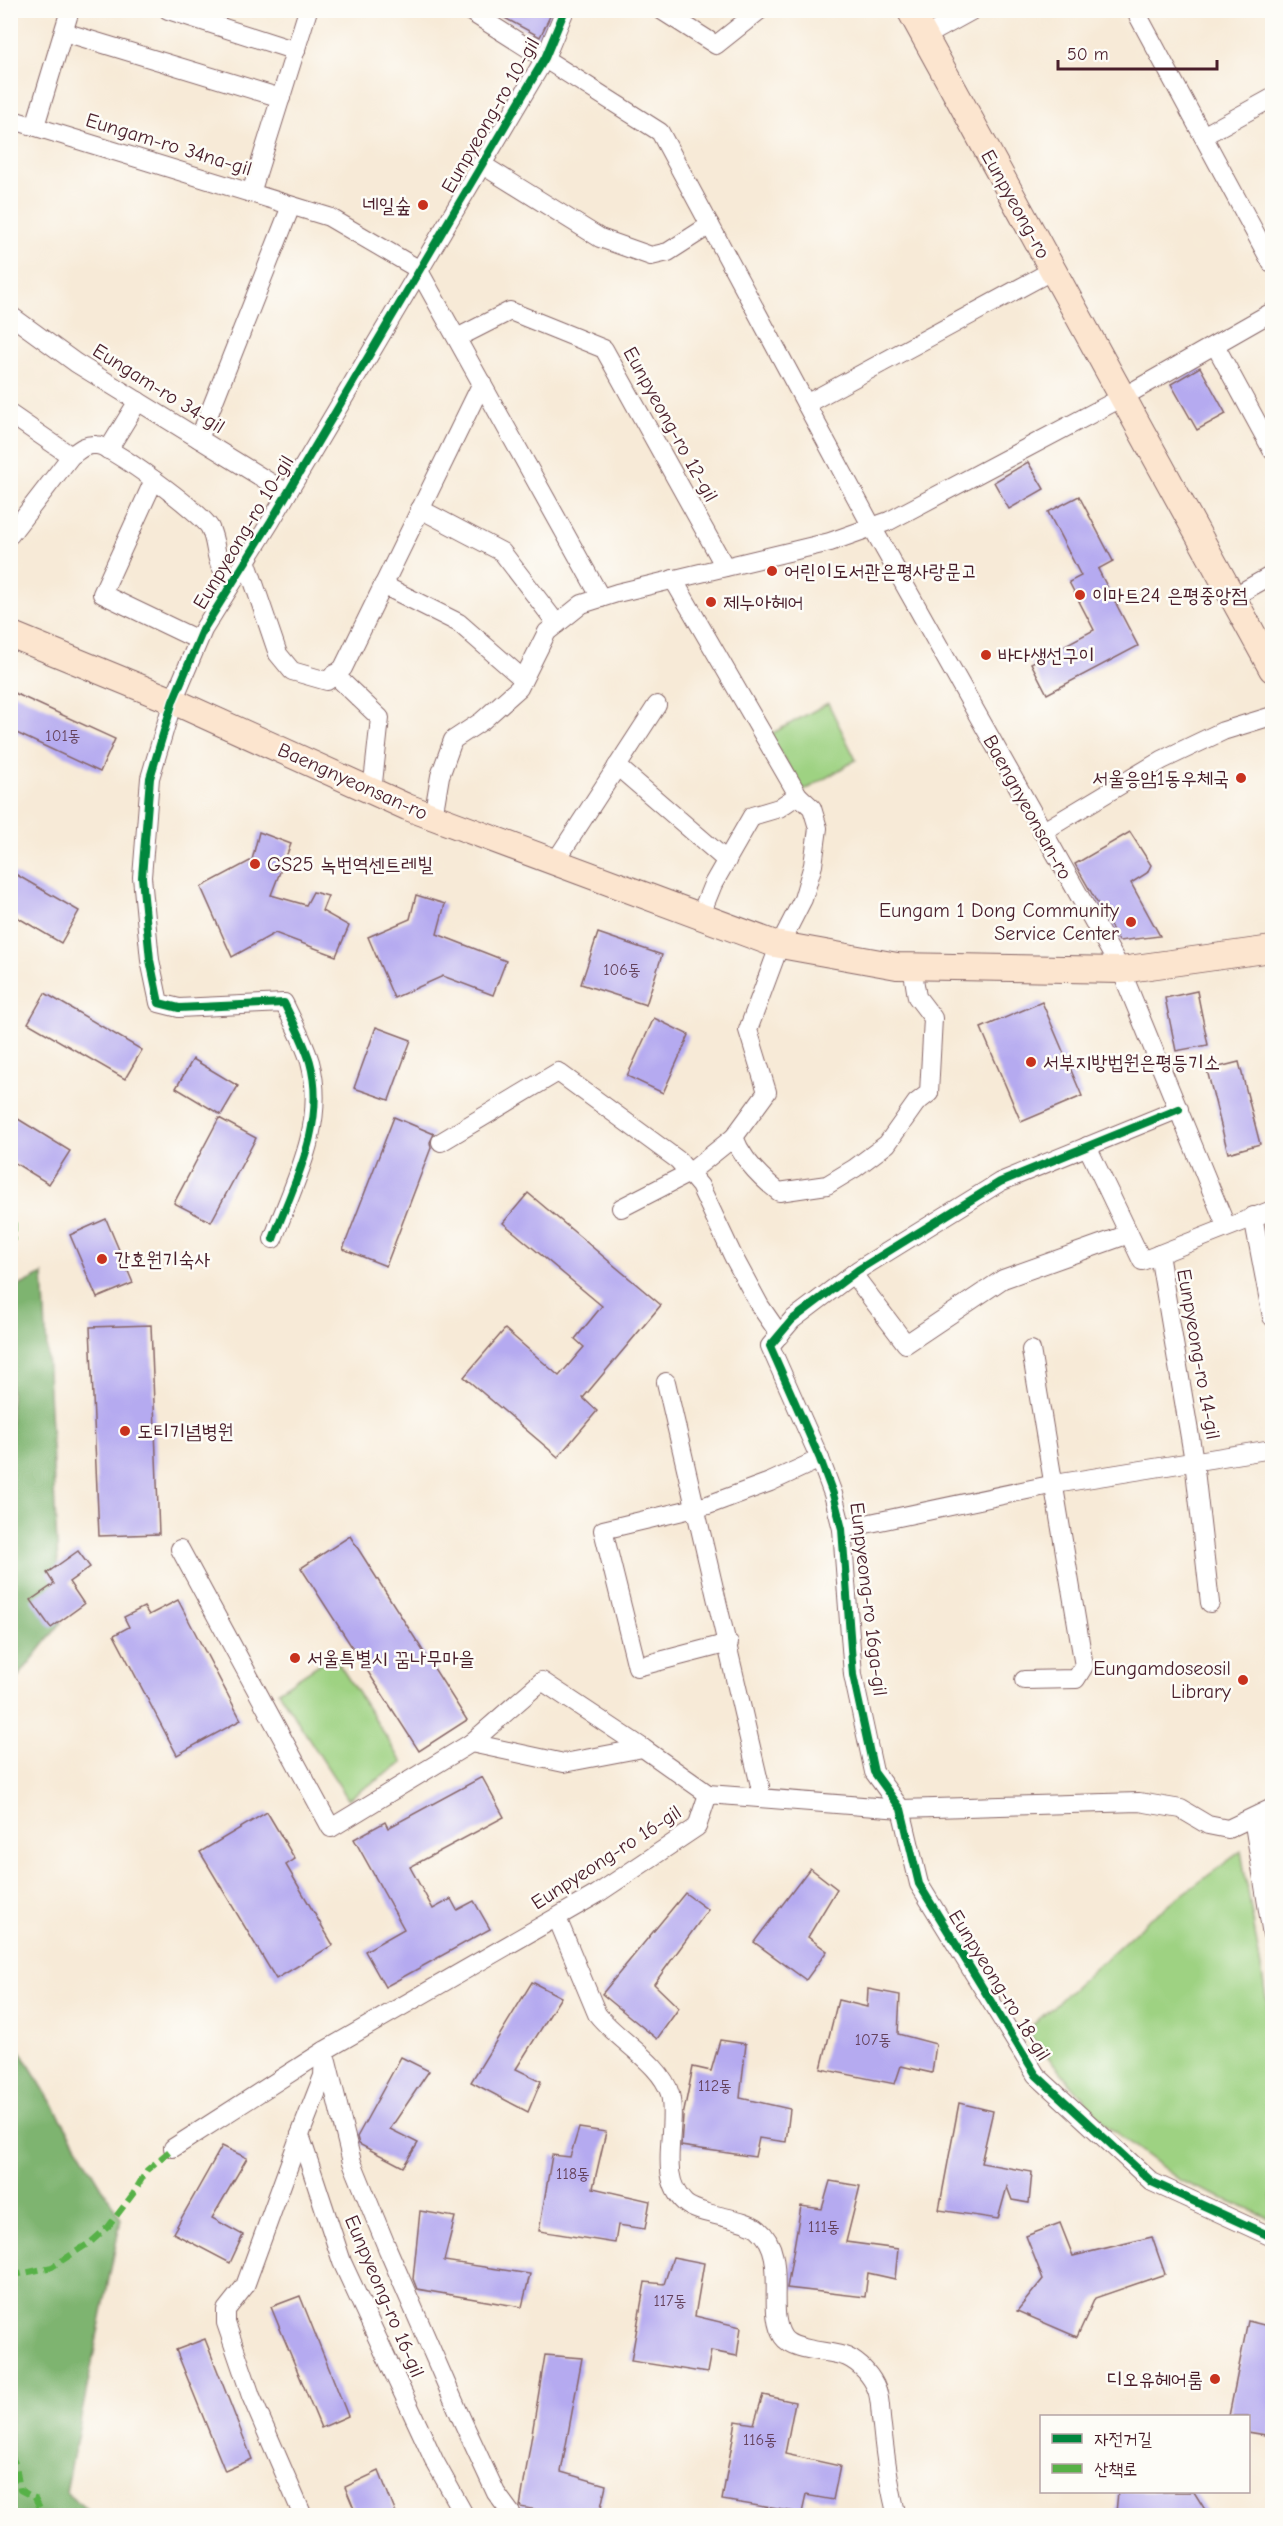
<svg xmlns="http://www.w3.org/2000/svg" width="1283" height="2526" font-family="'Comic Neue','Poor Story',sans-serif">
	<rect width="100%" height="100%" fill="#fdfcf7"/>
	<filter id="ink" filterUnits="userSpaceOnUse"><feTurbulence type="fractalNoise" baseFrequency=".0167" numOctaves="2"/><feDisplacementMap in="SourceGraphic" scale="12" xChannelSelector="R" yChannelSelector="G"/><feConvolveMatrix kernelMatrix="1 2 1 2 8 2 1 2 1" color-interpolation-filters="sRGB"/></filter>
	<filter id="wash" filterUnits="userSpaceOnUse"><feTurbulence type="fractalNoise" baseFrequency=".008" numOctaves="4" result="noise"/><feDisplacementMap in="SourceGraphic" scale="24" xChannelSelector="R" yChannelSelector="G"/><feGaussianBlur stdDeviation="1.35" result="paint"/><feColorMatrix in="noise" values="0 0 0 0 0 0 0 0 0 0 0 0 0 0 0 0 0 1.4 0 .05"/><feComposite in="paint" operator="in"/></filter>
	<g filter="url(#wash)">
		<rect width="100%" height="100%" fill="#f7ead7"/>
		<g fill="#9ed282" stroke="#747856" stroke-width="1.5">
			<path d="M 828,703 L 856,760 L 804,791 L 769,735 Z"/>
			<path d="M 333,1655 L 403,1763 L 348,1799 L 278,1691 Z"/>
			<path d="M 1241,1851 L 1272,2032 L 1272,2219 L 1181,2181 L 1107,2126 L 1026,2031 L 1147,1921 Z"/>
		</g>
		<g fill="#7eb470" stroke="#646a4e" stroke-width="1.5">
			<path d="M 43,1274 L 61,1623 L 11,1686 L 11,1290 Z"/>
			<path d="M 10,2033 L 121,2219 L 66,2492 L 93,2515 L 11,2515 Z"/>
		</g>
		<g id="blocks">
			<g fill="#b5aaf0">
				<path d="M 490,10 L 553,10 L 540,37 Z"/>
				<path d="M 1200,367 L 1226,414 L 1197,430 L 1171,384 Z"/>
				<path d="M 1028,462 L 1044,489 L 1009,509 L 994,482 Z"/>
				<path d="M 1079,496 L 1113,561 L 1098,569 L 1138,646 L 1047,694 L 1031,663 L 1094,630 L 1069,582 L 1081,576 L 1048,512 Z"/>
				<path d="M 10,691 L 115,739 L 100,772 L 10,730 Z"/>
				<path d="M 259,832 L 291,844 L 271,895 L 306,905 L 313,892 L 328,896 L 322,911 L 349,926 L 336,956 L 275,933 L 232,957 L 201,887 L 252,860 Z"/>
				<path d="M 1130,832 L 1151,865 L 1147,873 L 1131,883 L 1160,936 L 1119,941 L 1075,864 Z"/>
				<path d="M 10,871 L 79,911 L 61,943 L 10,913 Z"/>
				<path d="M 416,895 L 445,904 L 437,934 L 506,961 L 493,995 L 443,976 L 394,998 L 368,937 L 410,919 Z"/>
				<path d="M 598,933 L 662,955 L 646,1005 L 581,984 Z"/>
				<path d="M 1197,991 L 1208,1045 L 1176,1051 L 1165,998 Z"/>
				<path d="M 45,993 L 142,1050 L 125,1079 L 28,1023 Z"/>
				<path d="M 1042,1002 L 1082,1096 L 1021,1122 L 981,1028 Z"/>
				<path d="M 654,1018 L 689,1035 L 663,1093 L 627,1076 Z"/>
				<path d="M 376,1027 L 411,1040 L 389,1100 L 354,1088 Z"/>
				<path d="M 193,1059 L 238,1086 L 221,1115 L 176,1088 Z"/>
				<path d="M 1239,1062 L 1260,1144 L 1228,1153 L 1207,1070 Z"/>
				<path d="M 10,1114 L 70,1151 L 49,1184 L 10,1160 Z"/>
				<path d="M 394,1117 L 434,1134 L 430,1142 L 431,1148 L 386,1266 L 343,1249 Z"/>
				<path d="M 219,1118 L 256,1138 L 211,1222 L 174,1203 Z"/>
				<path d="M 528,1193 L 661,1305 L 583,1398 L 597,1411 L 558,1457 L 464,1377 L 505,1329 L 559,1376 L 584,1347 L 575,1339 L 602,1306 L 503,1223 Z"/>
				<path d="M 106,1219 L 133,1283 L 97,1298 L 70,1235 Z"/>
				<path d="M 151,1325 L 159,1534 L 99,1536 L 90,1327 Z"/>
				<path d="M 350,1536 L 467,1720 L 419,1751 L 301,1568 Z"/>
				<path d="M 78,1551 L 90,1567 L 69,1582 L 84,1604 L 51,1628 L 31,1600 L 54,1584 L 47,1573 Z"/>
				<path d="M 178,1600 L 241,1720 L 177,1755 L 114,1635 L 129,1627 L 124,1617 L 144,1607 L 149,1615 Z"/>
				<path d="M 482,1777 L 504,1817 L 410,1867 L 433,1909 L 451,1899 L 457,1910 L 474,1901 L 490,1929 L 385,1987 L 365,1951 L 404,1929 L 354,1839 L 385,1822 L 388,1828 Z"/>
				<path d="M 267,1812 L 295,1859 L 286,1865 L 333,1945 L 276,1979 L 200,1852 Z"/>
				<path d="M 810,1868 L 837,1889 L 808,1937 L 827,1951 L 806,1980 L 754,1942 Z"/>
				<path d="M 685,1893 L 708,1910 L 654,1984 L 679,2008 L 657,2039 L 602,1994 Z"/>
				<path d="M 532,1982 L 561,1997 L 516,2069 L 541,2081 L 528,2112 L 471,2082 Z"/>
				<path d="M 868,1989 L 900,1995 L 898,2034 L 936,2044 L 932,2073 L 901,2066 L 895,2084 L 821,2069 L 838,2000 L 867,2007 Z"/>
				<path d="M 720,2040 L 746,2044 L 740,2098 L 790,2109 L 786,2142 L 759,2138 L 755,2157 L 681,2146 L 683,2116 L 693,2067 L 711,2071 Z"/>
				<path d="M 401,2057 L 429,2071 L 390,2129 L 418,2143 L 403,2167 L 359,2144 L 357,2137 Z"/>
				<path d="M 959,2103 L 993,2111 L 981,2163 L 1032,2172 L 1029,2203 L 1012,2200 L 1007,2187 L 998,2219 L 939,2210 Z"/>
				<path d="M 579,2128 L 606,2132 L 593,2188 L 650,2201 L 645,2229 L 618,2225 L 615,2243 L 539,2231 L 552,2155 L 570,2157 Z"/>
				<path d="M 222,2146 L 247,2158 L 212,2218 L 243,2235 L 230,2263 L 173,2233 Z"/>
				<path d="M 830,2181 L 860,2186 L 846,2242 L 898,2249 L 895,2279 L 868,2273 L 865,2297 L 787,2288 L 801,2206 L 822,2209 Z"/>
				<path d="M 420,2211 L 455,2217 L 444,2261 L 530,2274 L 522,2307 L 417,2289 L 413,2279 Z"/>
				<path d="M 1060,2223 L 1073,2256 L 1152,2237 L 1165,2274 L 1095,2298 L 1077,2337 L 1017,2311 L 1043,2279 L 1026,2236 Z"/>
				<path d="M 673,2257 L 704,2263 L 695,2316 L 741,2327 L 737,2356 L 711,2351 L 707,2373 L 631,2361 L 645,2282 L 664,2284 Z"/>
				<path d="M 300,2296 L 348,2416 L 321,2428 L 271,2307 Z"/>
				<path d="M 1248,2321 L 1272,2327 L 1272,2436 L 1248,2432 L 1248,2416 L 1229,2416 Z"/>
				<path d="M 205,2339 L 252,2459 L 225,2471 L 176,2350 Z"/>
				<path d="M 545,2355 L 582,2358 L 561,2472 L 606,2485 L 599,2516 L 571,2516 L 520,2507 Z"/>
				<path d="M 763,2395 L 795,2402 L 785,2454 L 840,2466 L 833,2500 L 806,2495 L 802,2513 L 722,2500 L 736,2421 L 754,2424 Z"/>
				<path d="M 379,2471 L 397,2516 L 357,2516 L 345,2487 Z"/>
				<path d="M 1118,2492 L 1194,2492 L 1209,2516 L 1164,2516 L 1161,2512 L 1116,2513 Z"/>
			</g>
		</g>
	</g>
	<g filter="url(#ink)">
		<use href="#blocks" fill-opacity="0" stroke="#876667" stroke-width="1.5"/>
		<g fill="none" stroke-linecap="round" stroke-linejoin="round">
			<defs>
				<g id="minor">
					<path d="M 168,10 L 296,51"/>
					<path d="M 468,10 L 660,132 L 872,527 L 1121,970 L 1226,1226"/>
					<path d="M 661,10 L 716,45 L 760,10"/>
					<path d="M 1135,10 L 1272,264"/>
					<path d="M 64,32 L 281,98"/>
					<path d="M 924,37 L 973,10"/>
					<path d="M 10,119 L 329,217 L 418,269 L 601,598"/>
					<path d="M 35,126 L 70,10"/>
					<path d="M 1203,136 L 1272,98"/>
					<path d="M 481,164 L 600,238 L 651,256 L 668,252 L 710,225"/>
					<path d="M 251,193 L 308,10"/>
					<path d="M 10,315 L 76,363 L 287,493"/>
					<path d="M 457,338 L 510,311 L 604,349 L 725,567"/>
					<path d="M 1215,345 L 1272,450"/>
					<path d="M 806,404 L 1053,270"/>
					<path d="M 10,414 L 71,456"/>
					<path d="M 199,439 L 291,206"/>
					<path d="M 108,450 L 138,401"/>
					<path d="M 154,480 L 102,594 L 198,640"/>
					<path d="M 420,509 L 502,552 L 557,624"/>
					<path d="M 10,535 L 71,456 C 79,450 85,444 96,445 C 111,445 203,514 210,528 C 220,551 211,562 233,580"/>
					<path d="M 246,560 L 278,654 L 292,671 L 327,681 L 343,668 L 482,383"/>
					<path d="M 383,585 L 459,623 L 523,679"/>
					<path d="M 1233,597 L 1272,575"/>
					<path d="M 334,674 L 380,718 L 372,792"/>
					<path d="M 617,766 L 727,861"/>
					<path d="M 433,817 L 440,776 L 453,740 L 482,721 L 519,688 L 547,632 L 582,604 L 617,593 L 830,542 L 889,521 L 1123,397 L 1272,312"/>
					<path d="M 1042,832 L 1162,760 L 1223,731 L 1272,716"/>
					<path d="M 555,862 L 657,705"/>
					<path d="M 700,916 L 713,884 L 752,816 L 779,808 L 798,795"/>
					<path d="M 1179,1109 L 1000,1182 L 858,1270 L 792,1320 L 770,1346 L 820,1459 L 833,1494 L 842,1529 L 853,1675 L 874,1772 L 901,1809 L 919,1884 L 1036,2075 L 1152,2182 L 1272,2237"/>
					<path d="M 734,1137 C 742,1159 760,1177 779,1192 L 827,1185 L 855,1168 L 887,1144 L 916,1103 L 929,1093 L 933,1018 L 917,997 L 912,966"/>
					<path d="M 441,1142 L 558,1072 L 678,1160 L 700,1186 L 733,1256 L 760,1306 L 780,1335"/>
					<path d="M 1087,1146 L 1142,1261 L 1272,1210"/>
					<path d="M 621,1208 L 689,1173 L 734,1137 L 767,1092 L 748,1030 L 780,944 L 803,899 L 813,865 L 818,828 L 812,808 L 798,795 L 673,579"/>
					<path d="M 1253,1216 L 1272,1317"/>
					<path d="M 273,1239 C 294,1183 327,1124 310,1062 C 304,1042 293,1022 284,1003 L 179,1008 L 159,1003 L 150,960 L 142,877 L 150,778 L 173,701 L 203,630 L 271,521 L 545,58 L 565,10"/>
					<path d="M 1159,1254 L 1194,1461 L 1210,1603"/>
					<path d="M 853,1274 L 906,1344 L 1003,1279 L 1129,1234"/>
					<path d="M 666,1382 L 760,1786 L 760,1798"/>
					<path d="M 842,1529 L 1055,1484 L 1272,1449"/>
					<path d="M 180,1549 L 331,1828 L 471,1743 L 564,1763 L 643,1748 L 708,1794"/>
					<path d="M 729,1643 L 637,1667 L 603,1530 L 708,1505 L 770,1482 L 820,1459"/>
					<path d="M 1024,1680 L 1076,1679 L 1084,1666 L 1031,1350"/>
					<path d="M 471,1743 L 542,1681 L 643,1748"/>
					<path d="M 1253,1818 L 1272,1935"/>
					<path d="M 557,1918 L 597,2014 C 616,2039 662,2064 670,2094 C 678,2129 656,2176 685,2203 C 699,2216 744,2217 758,2229 C 790,2255 765,2310 783,2337 C 793,2352 831,2350 847,2357 C 860,2363 872,2376 877,2390 C 881,2401 880,2415 882,2426 C 885,2456 889,2486 897,2516"/>
					<path d="M 324,2051 L 323,2076 L 300,2135 L 342,2262 L 434,2460 L 465,2516"/>
					<path d="M 327,2061 L 352,2162 L 388,2250 L 462,2420 L 496,2493 L 513,2516"/>
					<path d="M 300,2135 L 245,2286 L 226,2310 L 226,2323 L 251,2396 L 303,2516"/>
					<path d="M 173,2148 L 324,2051 L 597,1894 L 697,1827 L 708,1794 L 901,1809 L 1139,1802 L 1181,1809 L 1208,1825 L 1228,1829 L 1272,1808"/>
				</g>
				<g id="secondary">
					<path d="M 910,10 L 1272,669"/>
					<path d="M 10,634 L 173,701 L 407,807 L 775,944 L 897,966 L 1121,970 L 1272,949"/>
				</g>
			</defs>
			<use href="#minor" stroke="#876667" stroke-width="20"/>
			<use href="#secondary" stroke="#876667" stroke-width="28"/>
			<use href="#minor" stroke="#fff" stroke-width="18"/>
			<use href="#secondary" stroke="#fce5cf" stroke-width="26"/>
			<g stroke="#57b146" stroke-width="6" stroke-dasharray="12 6" stroke-linecap="butt">
				<path d="M 10,1222 L 14,1224 L 14,1239 L 10,1245"/>
				<path d="M 10,2276 L 52,2267 L 91,2242 L 108,2227 L 133,2194 L 147,2170 L 173,2148"/>
				<path d="M 10,2453 L 16,2465 L 20,2490 L 35,2498 L 44,2516"/>
			</g>
			<defs>
				<g id="cycleway">
					<path d="M 1179,1109 L 1000,1182 L 858,1270 L 792,1320 L 770,1346 L 820,1459 L 833,1494 L 842,1529 L 853,1675 L 874,1772 L 901,1809 L 919,1884 L 1036,2075 L 1152,2182 L 1272,2237"/>
					<path d="M 273,1239 C 294,1183 327,1124 310,1062 C 304,1042 293,1022 284,1003 L 179,1008 L 159,1003 L 150,960 L 142,877 L 150,778 L 173,701 L 203,630 L 271,521 L 545,58 L 565,10"/>
				</g>
			</defs>
			<use href="#cycleway" stroke="#fdfcf7" stroke-width="11"/>
			<use href="#cycleway" stroke="#00873e" stroke-width="8"/>
		</g>
	</g>
	<g fill="#c8321e" stroke="#fdfcf7" stroke-width="2">
		<circle cx="423" cy="205" r="6"/>
		<circle cx="772" cy="571" r="6"/>
		<circle cx="1080" cy="595" r="6"/>
		<circle cx="711" cy="602" r="6"/>
		<circle cx="986" cy="655" r="6"/>
		<circle cx="1241" cy="778" r="6"/>
		<circle cx="255" cy="864" r="6"/>
		<circle cx="1131" cy="922" r="6"/>
		<circle cx="1031" cy="1062" r="6"/>
		<circle cx="102" cy="1259" r="6"/>
		<circle cx="125" cy="1431" r="6"/>
		<circle cx="295" cy="1658" r="6"/>
		<circle cx="1243" cy="1680" r="6"/>
		<circle cx="1215" cy="2379" r="6"/>
	</g>
	<g text-anchor="middle" stroke-width="5" stroke-linejoin="round" paint-order="stroke">
		<g font-size="16" fill="#65425c">
			<text x="63" y="741">101동</text>
			<text x="622" y="975">106동</text>
			<text x="873" y="2045">107동</text>
			<text x="715" y="2091">112동</text>
			<text x="573" y="2179">118동</text>
			<text x="824" y="2232">111동</text>
			<text x="670" y="2306">117동</text>
			<text x="760" y="2445">116동</text>
		</g>
		<g font-size="20" fill="#4a1f2b" stroke="#fdfcf7">
			<text transform="translate(490 115) rotate(-60)" y="7">Eunpyeong-ro 10-gil</text>
			<text transform="translate(169 144) rotate(17)" y="7">Eungam-ro 34na-gil</text>
			<text transform="translate(1016 204) rotate(61)" y="7">Eunpyeong-ro</text>
			<text transform="translate(159 388) rotate(32)" y="7">Eungam-ro 34-gil</text>
			<text transform="translate(671 424) rotate(61)" y="7">Eunpyeong-ro 12-gil</text>
			<text transform="translate(243 532) rotate(-59)" y="7">Eunpyeong-ro 10-gil</text>
			<text transform="translate(353 781) rotate(24)" y="7">Baengnyeonsan-ro</text>
			<text transform="translate(1028 807) rotate(61)" y="7">Baengnyeonsan-ro</text>
			<text transform="translate(1199 1354) rotate(80)" y="7">Eunpyeong-ro 14-gil</text>
			<text transform="translate(869 1599) rotate(83)" y="7">Eunpyeong-ro 16ga-gil</text>
			<text transform="translate(606 1857) rotate(-33)" y="7">Eunpyeong-ro 16-gil</text>
			<text transform="translate(1000 1985) rotate(58)" y="7">Eunpyeong-ro 18-gil</text>
			<text transform="translate(385 2296) rotate(67)" y="7">Eunpyeong-ro 16-gil</text>
		</g>
		<g font-size="20" fill="#4a1f2b" stroke="#fdfcf7" text-anchor="start">
			<text x="411" y="212" text-anchor="end">네일숲</text>
			<text x="784" y="578">어린이도서관은평사랑문고</text>
			<text x="1092" y="602">이마트24 은평중앙점</text>
			<text x="723" y="609">제누아헤어</text>
			<text x="998" y="662">바다생선구이</text>
			<text x="1229" y="785" text-anchor="end">서울응암1동우체국</text>
			<text x="267" y="871">GS25 녹번역센트레빌</text>
			<text x="1119" y="917" text-anchor="end">Eungam 1 Dong Community<tspan x="1119" dy="23">Service Center</tspan></text>
			<text x="1043" y="1069">서부지방법원은평등기소</text>
			<text x="114" y="1266">간호원기숙사</text>
			<text x="137" y="1438">도티기념병원</text>
			<text x="307" y="1665">서울특별시 꿈나무마을</text>
			<text x="1231" y="1675" text-anchor="end">Eungamdoseosil<tspan x="1231" dy="23">Library</tspan></text>
			<text x="1203" y="2386" text-anchor="end">디오유헤어룸</text>
		</g>
	</g>
	<rect width="1283" height="2526" fill="none" stroke="#fdfcf7" stroke-width="36"/>
	<rect x="1040" y="2415" width="210" height="78" fill="#fdfcf7" stroke="#b5a4a5" stroke-width="1.5"/>
	<rect x="1052" y="2434" width="30" height="9" fill="#00873e" stroke="#b5a4a5" stroke-width="1.5"/>
	<text x="1094" y="2445" font-size="18" fill="#4a1f2b">자전거길</text>
	<rect x="1052" y="2464" width="30" height="9" fill="#57b146" stroke="#b5a4a5" stroke-width="1.5"/>
	<text x="1094" y="2475" font-size="18" fill="#4a1f2b">산책로</text>
	<path d="M1058 60v9h159v-9" fill="none" stroke="#4a1f2b" stroke-width="3"/>
	<text x="1067" y="60" font-size="18" fill="#4a1f2b" stroke="#fdfcf7" stroke-width="4.5" paint-order="stroke">50 m</text>
</svg>
